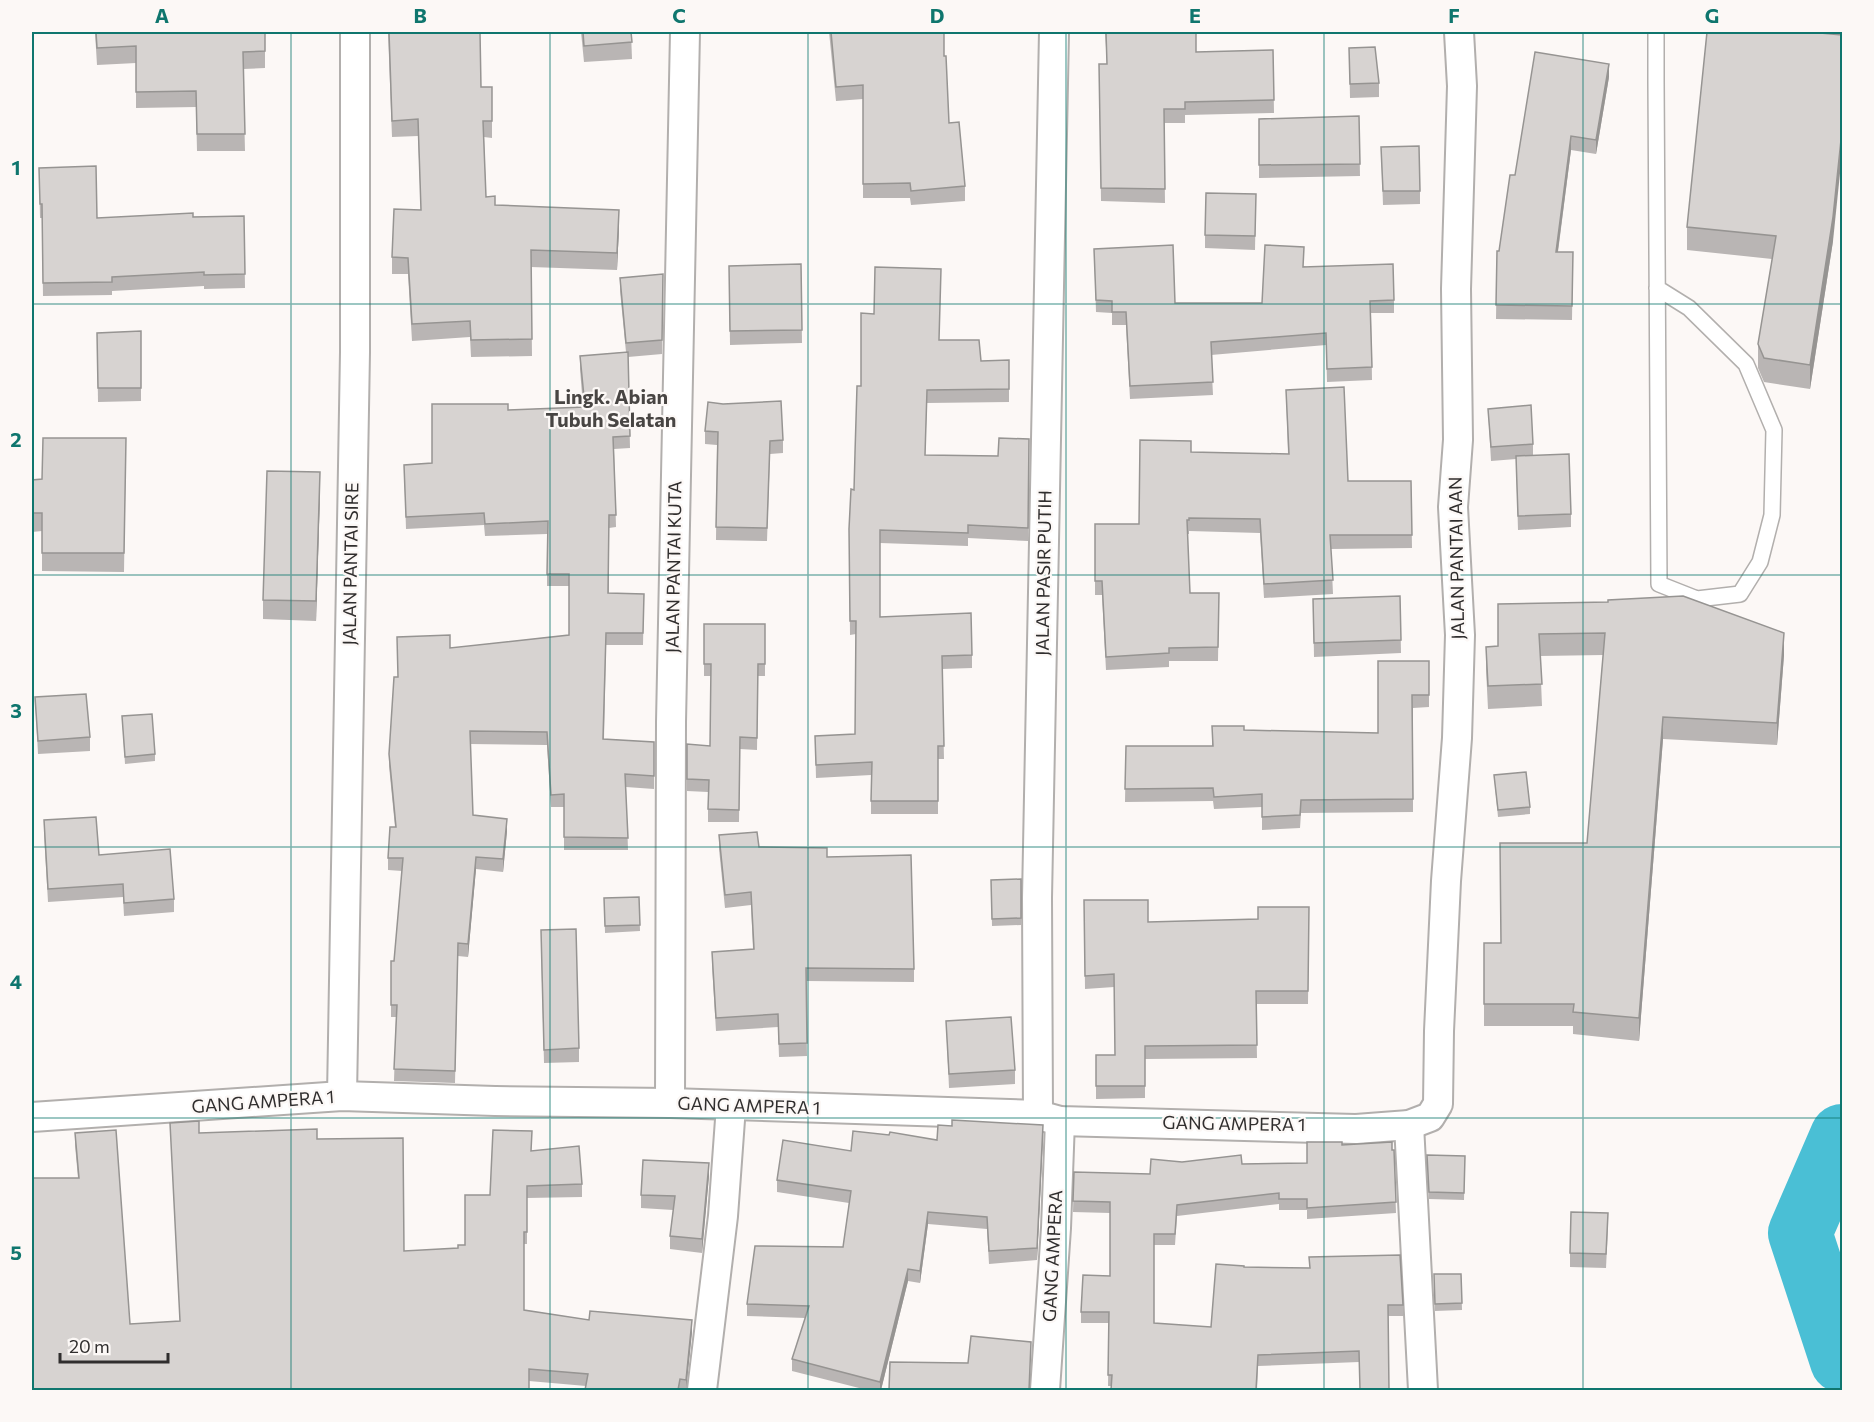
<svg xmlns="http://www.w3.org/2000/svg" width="1874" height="1422" font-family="Commissioner,sans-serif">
	<rect width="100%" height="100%" fill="#fcf8f6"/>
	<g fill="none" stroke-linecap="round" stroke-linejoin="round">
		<path stroke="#4abfd5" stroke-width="64" d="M 1842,1136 L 1800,1233 L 1842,1361"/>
		<defs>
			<path id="service" d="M 1656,32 L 1656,81 L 1659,584 L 1697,599 L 1740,594 L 1760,562 L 1772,515 L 1774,430 L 1746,364 L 1689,308 L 1657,288"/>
			<g id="minor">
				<path d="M 342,1096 L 355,352 L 355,32"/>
				<path d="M 670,1103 L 671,722 L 685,32"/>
				<path d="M 1038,1115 L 1037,898 L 1054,32"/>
				<path d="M 32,1117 L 342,1096 L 495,1101 L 670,1103 L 1038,1115 L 1060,1121 L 1356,1129 L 1409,1125 L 1430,1117 L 1438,1104 L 1439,1031 L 1446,881 L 1457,738 L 1460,635 L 1453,507 L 1458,440 L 1456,289 L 1462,86 L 1459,32"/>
				<path d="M 1409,1125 L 1423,1390"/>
				<path d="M 702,1390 L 723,1216 L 731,1106"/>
				<path d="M 1045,1390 L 1056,1228 L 1060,1121"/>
			</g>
		</defs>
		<use href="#service" stroke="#b2afad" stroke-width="18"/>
		<use href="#minor" stroke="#b2afad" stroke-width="32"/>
		<use href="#service" stroke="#fff" stroke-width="15"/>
		<use href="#minor" stroke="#fff" stroke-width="28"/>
	</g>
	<g fill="#b9b5b4">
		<path d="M 95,32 L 265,32 L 265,68 L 243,69 L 245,151 L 197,151 L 196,107 L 136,108 L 136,63 L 97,65 Z"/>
		<path d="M 388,32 L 480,32 L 481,87 L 492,87 L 492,138 L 484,137 L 486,197 L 495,205 L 619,227 L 617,270 L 531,267 L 532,356 L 471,357 L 470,337 L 412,341 L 408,274 L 392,274 L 392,257 L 421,210 L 418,136 L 392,137 Z"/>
		<path d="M 581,32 L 631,32 L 632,59 L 584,62 Z"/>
		<path d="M 829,32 L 944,32 L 944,56 L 949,123 L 965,186 L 965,201 L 911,205 L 910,198 L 863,198 L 863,99 L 836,101 Z"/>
		<path d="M 1105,32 L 1196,32 L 1196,52 L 1273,50 L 1274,113 L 1185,115 L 1185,123 L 1164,123 L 1165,203 L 1101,201 L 1099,64 L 1107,64 Z"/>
		<path d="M 1349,48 L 1379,83 L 1379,97 L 1350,98 Z"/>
		<path d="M 1609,77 L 1596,154 L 1571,150 L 1558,252 L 1573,252 L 1572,320 L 1496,319 L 1497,251 L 1499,251 L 1515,175 Z"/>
		<path d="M 1359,116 L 1360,176 L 1259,178 L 1259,119 Z"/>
		<path d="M 1381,147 L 1420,191 L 1420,204 L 1383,205 Z"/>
		<path d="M 39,168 L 97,218 L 244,216 L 245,288 L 204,289 L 204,286 L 112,291 L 112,295 L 43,296 L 42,218 L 40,218 Z"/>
		<path d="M 1256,194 L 1255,250 L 1205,248 L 1205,235 Z"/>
		<path d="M 1687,227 L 1833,241 L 1810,389 L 1764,382 L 1758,368 L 1758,344 L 1772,259 L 1687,250 Z"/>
		<path d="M 1094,249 L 1175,303 L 1262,303 L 1304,266 L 1394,300 L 1394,313 L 1371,313 L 1372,380 L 1327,382 L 1326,345 L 1211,355 L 1213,395 L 1130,399 L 1126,325 L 1112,325 L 1112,313 L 1096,312 Z"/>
		<path d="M 801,264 L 802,343 L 730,345 L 729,266 Z"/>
		<path d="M 663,274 L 662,354 L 628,357 L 630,448 L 614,449 L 616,527 L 609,528 L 609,593 L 644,594 L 643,645 L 606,645 L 604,739 L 654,742 L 654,789 L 626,787 L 628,850 L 564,850 L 564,807 L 551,807 L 547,745 L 470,744 L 473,815 L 507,831 L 503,872 L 476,869 L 468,957 L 458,956 L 455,1083 L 394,1081 L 396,1017 L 391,1017 L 391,961 L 394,961 L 402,871 L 388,870 L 388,858 L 395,827 L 389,766 L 389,754 L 398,677 L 450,648 L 569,635 L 569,586 L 547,586 L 547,534 L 485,536 L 484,525 L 406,529 L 404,465 L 432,463 L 508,410 L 583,407 L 580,369 L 580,356 L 626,352 L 620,291 L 620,278 Z"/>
		<path d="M 141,331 L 141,401 L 98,402 L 97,333 Z"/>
		<path d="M 940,340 L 981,361 L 1009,360 L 1009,402 L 927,403 L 925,455 L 998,456 L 1029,439 L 1028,541 L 968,538 L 968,546 L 880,543 L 880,617 L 972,655 L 972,668 L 942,669 L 944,759 L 938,759 L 938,814 L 871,814 L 871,775 L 816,778 L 815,736 L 855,734 L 856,634 L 850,635 L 849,529 L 854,490 Z"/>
		<path d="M 1286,390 L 1348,481 L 1411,481 L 1412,548 L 1331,549 L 1333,594 L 1264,598 L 1260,533 L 1189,531 L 1189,534 L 1187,534 L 1190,593 L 1219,593 L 1218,661 L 1169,661 L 1169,667 L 1106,670 L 1102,595 L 1095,595 L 1095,524 L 1139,524 L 1191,452 L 1288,454 Z"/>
		<path d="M 1488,409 L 1533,444 L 1533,455 L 1571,514 L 1571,527 L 1518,530 L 1516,459 L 1491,461 Z"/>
		<path d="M 705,431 L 783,440 L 783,453 L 770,454 L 767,541 L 716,540 L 717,445 L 705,444 Z"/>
		<path d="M 126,438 L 124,572 L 42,571 L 42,531 L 32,532 L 32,480 L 42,479 Z"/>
		<path d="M 320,492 L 316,621 L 263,619 L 263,600 Z"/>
		<path d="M 1400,596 L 1401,653 L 1314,657 L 1313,599 Z"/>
		<path d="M 1498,604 L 1784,655 L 1777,745 L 1663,739 L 1639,1041 L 1573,1034 L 1573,1026 L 1484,1026 L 1484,943 L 1500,943 L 1587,843 L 1603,655 L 1540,656 L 1542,706 L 1488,709 L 1486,669 L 1486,647 L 1498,646 Z"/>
		<path d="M 704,624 L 765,624 L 765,676 L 758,676 L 757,750 L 740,749 L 739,822 L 708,822 L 708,792 L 687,791 L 687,744 L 710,746 L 711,676 L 704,676 Z"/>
		<path d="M 1429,661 L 1429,707 L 1413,708 L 1413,812 L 1301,813 L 1300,828 L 1262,830 L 1262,807 L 1214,809 L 1213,801 L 1125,802 L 1126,746 L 1212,746 L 1212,726 L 1244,730 L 1378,733 Z"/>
		<path d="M 35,697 L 90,737 L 90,751 L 38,754 Z"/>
		<path d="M 122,716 L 155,754 L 155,761 L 125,764 Z"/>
		<path d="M 1494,775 L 1530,807 L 1530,814 L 1498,817 Z"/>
		<path d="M 44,820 L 99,855 L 174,899 L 174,912 L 124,916 L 123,897 L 48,902 L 44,834 Z"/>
		<path d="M 719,835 L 759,847 L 827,857 L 914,969 L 914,982 L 806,981 L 807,1056 L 779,1057 L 778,1027 L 716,1031 L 712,965 L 712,952 L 753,949 L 751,905 L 725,908 L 719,849 Z"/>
		<path d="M 1021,879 L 1021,925 L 992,926 L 991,880 Z"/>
		<path d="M 639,897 L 640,931 L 605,933 L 604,898 Z"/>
		<path d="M 1084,900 L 1148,922 L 1258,919 L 1309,907 L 1308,1004 L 1256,1004 L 1257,1058 L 1145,1059 L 1145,1098 L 1096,1099 L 1096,1055 L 1115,1055 L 1114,987 L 1085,989 Z"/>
		<path d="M 541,944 L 579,1048 L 579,1062 L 544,1063 Z"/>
		<path d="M 946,1021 L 1015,1070 L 1015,1084 L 949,1088 Z"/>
		<path d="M 170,1123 L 199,1133 L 317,1139 L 404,1251 L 458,1248 L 465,1245 L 490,1195 L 532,1151 L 582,1184 L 582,1197 L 527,1198 L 527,1244 L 524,1244 L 524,1310 L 589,1320 L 692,1332 L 686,1390 L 585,1390 L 586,1386 L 529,1381 L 32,1390 L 78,1178 L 75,1145 L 75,1133 L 130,1324 L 180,1321 Z"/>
		<path d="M 1043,1137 L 1037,1260 L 989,1264 L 987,1229 L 928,1224 L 920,1283 L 908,1281 L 881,1390 L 867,1390 L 792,1371 L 792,1359 L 805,1318 L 747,1316 L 747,1304 L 843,1247 L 849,1203 L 777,1192 L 777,1180 L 937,1140 Z"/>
		<path d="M 1342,1145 L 1394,1150 L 1396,1213 L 1307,1219 L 1307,1210 L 1279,1210 L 1279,1204 L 1177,1216 L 1175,1245 L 1154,1245 L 1154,1323 L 1211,1327 L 1244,1267 L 1403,1305 L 1403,1316 L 1388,1316 L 1359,1362 L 1258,1366 L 1257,1390 L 1111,1390 L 1111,1386 L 1108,1386 L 1109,1323 L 1081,1323 L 1081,1312 L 1110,1276 L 1110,1213 L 1073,1212 L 1074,1172 L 1150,1174 L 1182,1162 L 1242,1164 L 1307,1163 Z"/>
		<path d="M 1465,1156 L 1464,1200 L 1429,1199 L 1427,1162 Z"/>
		<path d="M 709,1176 L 702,1253 L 670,1249 L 670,1236 L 673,1210 L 641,1208 L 641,1195 Z"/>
		<path d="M 1608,1227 L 1606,1268 L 1570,1267 L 1570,1253 Z"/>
		<path d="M 1434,1274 L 1461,1274 L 1462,1310 L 1435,1311 Z"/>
	</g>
	<g fill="#969492">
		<path d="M 1609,64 L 1609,77 L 1596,154 L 1596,140 Z"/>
		<path d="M 1842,130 L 1842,154 L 1833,241 L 1810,389 L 1810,365 Z"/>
		<path d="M 1571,136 L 1571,150 L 1556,265 L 1556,252 Z"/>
		<path d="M 619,210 L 619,227 L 617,270 L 617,253 Z"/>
		<path d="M 320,472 L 320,492 L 316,621 L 316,601 Z"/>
		<path d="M 1784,633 L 1784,655 L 1777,745 L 1777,723 Z"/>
		<path d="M 1663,717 L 1663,739 L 1639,1041 L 1639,1018 Z"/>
		<path d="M 507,819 L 507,831 L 503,872 L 503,859 Z"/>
		<path d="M 476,857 L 476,869 L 468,957 L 468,944 Z"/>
		<path d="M 1043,1125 L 1043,1137 L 1037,1260 L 1037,1248 Z"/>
		<path d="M 709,1163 L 709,1176 L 702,1253 L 702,1239 Z"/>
		<path d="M 928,1212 L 928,1224 L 920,1283 L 920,1271 Z"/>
		<path d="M 908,1269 L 908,1281 L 881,1390 L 880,1390 L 880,1382 Z"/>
		<path d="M 692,1320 L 692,1332 L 686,1390 L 686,1380 Z"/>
	</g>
	<g fill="#d7d3d1" stroke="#969492" stroke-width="1.5">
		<path d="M 96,32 L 265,32 L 265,51 L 243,52 L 245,134 L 197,134 L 196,91 L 136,92 L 136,46 L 97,48 Z"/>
		<path d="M 389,32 L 480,32 L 481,87 L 492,87 L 492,121 L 483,121 L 486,197 L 495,196 L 495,205 L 619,210 L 617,253 L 531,250 L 532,339 L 471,340 L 470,321 L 412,324 L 408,258 L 392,257 L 394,209 L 421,210 L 418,119 L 392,121 Z"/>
		<path d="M 583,32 L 631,32 L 632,42 L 584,46 Z"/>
		<path d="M 831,32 L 944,32 L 944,56 L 946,56 L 949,123 L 959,122 L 965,186 L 911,191 L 910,183 L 863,184 L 863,85 L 836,87 Z"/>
		<path d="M 1106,32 L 1196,32 L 1196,52 L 1273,50 L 1274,100 L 1185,102 L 1185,109 L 1164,109 L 1165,189 L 1101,188 L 1099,64 L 1107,64 Z"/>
		<path d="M 1707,32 L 1809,32 L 1842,35 L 1842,130 L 1833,217 L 1810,365 L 1764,358 L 1758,344 L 1776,236 L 1687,227 Z"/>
		<path d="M 1375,47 L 1379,83 L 1350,84 L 1349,48 Z"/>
		<path d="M 1535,52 L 1609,64 L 1596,140 L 1571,136 L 1556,252 L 1573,252 L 1572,306 L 1496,305 L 1497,251 L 1499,251 L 1510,175 L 1515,175 Z"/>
		<path d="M 1359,116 L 1360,164 L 1259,165 L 1259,119 Z"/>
		<path d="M 1419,146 L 1420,191 L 1383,191 L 1381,147 Z"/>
		<path d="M 96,166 L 97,218 L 193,213 L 193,217 L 244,216 L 245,274 L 204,275 L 204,272 L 112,277 L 112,282 L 43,283 L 42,204 L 40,204 L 39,168 Z"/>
		<path d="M 1206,193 L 1256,194 L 1255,236 L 1205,235 Z"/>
		<path d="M 1173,245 L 1175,303 L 1262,303 L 1265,245 L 1304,247 L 1303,267 L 1393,264 L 1394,300 L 1370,301 L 1372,367 L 1327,369 L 1326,333 L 1211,342 L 1213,382 L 1130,386 L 1126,312 L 1112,312 L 1112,301 L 1096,300 L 1094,249 Z"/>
		<path d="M 801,264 L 802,330 L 730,331 L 729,266 Z"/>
		<path d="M 875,267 L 941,269 L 939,340 L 979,340 L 981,361 L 1009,360 L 1009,389 L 927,390 L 925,455 L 998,456 L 999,438 L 1029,439 L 1028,528 L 968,525 L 968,533 L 880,530 L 880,617 L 971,613 L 972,655 L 942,656 L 944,746 L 938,746 L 938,801 L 871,801 L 872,762 L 816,765 L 815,736 L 855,734 L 856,621 L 850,621 L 849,529 L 851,489 L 854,490 L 855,453 L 857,386 L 861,386 L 861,313 L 874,314 Z"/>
		<path d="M 663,274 L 662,340 L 626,343 L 620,278 Z"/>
		<path d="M 141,331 L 141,388 L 98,388 L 97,333 Z"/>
		<path d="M 628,352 L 630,436 L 613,437 L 616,515 L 609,515 L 608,593 L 644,594 L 643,633 L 606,633 L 603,739 L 654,742 L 654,776 L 625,774 L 628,838 L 564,837 L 564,794 L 551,795 L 547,732 L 470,731 L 473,815 L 507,819 L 503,859 L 476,857 L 468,944 L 458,943 L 455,1071 L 394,1069 L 397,1005 L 391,1005 L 391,961 L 394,961 L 403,858 L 388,858 L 390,827 L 396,827 L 389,754 L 394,677 L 398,677 L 397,637 L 450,635 L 450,648 L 569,635 L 569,574 L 547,574 L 548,521 L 485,524 L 484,513 L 406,517 L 404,465 L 432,463 L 432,404 L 508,404 L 508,410 L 585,407 L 580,356 Z"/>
		<path d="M 1344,387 L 1348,481 L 1411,481 L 1412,535 L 1330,535 L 1333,580 L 1264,584 L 1260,519 L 1189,518 L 1189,520 L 1187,520 L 1190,593 L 1219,593 L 1218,647 L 1169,648 L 1169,653 L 1106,657 L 1102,581 L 1095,581 L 1095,524 L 1139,524 L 1140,440 L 1191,441 L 1191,452 L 1289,454 L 1286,390 Z"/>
		<path d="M 781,401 L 783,440 L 770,441 L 767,528 L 716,527 L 718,432 L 705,431 L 708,402 L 723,404 Z"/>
		<path d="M 1531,405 L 1533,444 L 1491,447 L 1488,409 Z"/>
		<path d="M 43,438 L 126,438 L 124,553 L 42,553 L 42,513 L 32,513 L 32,480 L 42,479 Z"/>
		<path d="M 1569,454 L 1571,514 L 1518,516 L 1516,456 Z"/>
		<path d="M 267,471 L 320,472 L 316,601 L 263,600 Z"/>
		<path d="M 1400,596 L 1401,640 L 1314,643 L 1313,599 Z"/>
		<path d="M 1683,596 L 1784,633 L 1777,723 L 1663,717 L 1639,1018 L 1573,1012 L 1574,1004 L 1484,1004 L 1484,943 L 1501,943 L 1500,843 L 1587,843 L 1605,633 L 1539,634 L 1542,684 L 1488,686 L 1486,647 L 1498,646 L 1498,604 L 1608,602 L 1608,600 Z"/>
		<path d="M 704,624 L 765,624 L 765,664 L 758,664 L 757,738 L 740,737 L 739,810 L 708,809 L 709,780 L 687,779 L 687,744 L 710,746 L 711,664 L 704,664 Z"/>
		<path d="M 1378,661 L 1429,661 L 1429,695 L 1412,695 L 1413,799 L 1301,800 L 1300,815 L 1262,817 L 1262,794 L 1214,797 L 1213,788 L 1125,789 L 1126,746 L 1213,746 L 1212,726 L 1244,726 L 1244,730 L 1378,733 Z"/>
		<path d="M 86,694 L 90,737 L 38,741 L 35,697 Z"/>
		<path d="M 152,714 L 155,754 L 125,757 L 122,716 Z"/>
		<path d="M 1526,772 L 1530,807 L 1498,810 L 1494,775 Z"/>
		<path d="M 96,817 L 99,855 L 170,849 L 174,899 L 124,903 L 123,884 L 48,889 L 44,820 Z"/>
		<path d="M 757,832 L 759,847 L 827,848 L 827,857 L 911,855 L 914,969 L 806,968 L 807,1043 L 779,1044 L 778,1014 L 716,1018 L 712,952 L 754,949 L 751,892 L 725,895 L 719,835 Z"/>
		<path d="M 1021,879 L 1021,918 L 992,919 L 991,880 Z"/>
		<path d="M 639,897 L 640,925 L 605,926 L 604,898 Z"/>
		<path d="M 1084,900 L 1148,900 L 1148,922 L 1258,919 L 1258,907 L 1309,907 L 1308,991 L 1256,991 L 1257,1045 L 1145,1046 L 1145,1086 L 1096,1086 L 1096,1055 L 1115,1055 L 1114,974 L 1085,976 Z"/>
		<path d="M 576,929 L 579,1048 L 544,1050 L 541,930 Z"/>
		<path d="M 1011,1017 L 1015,1070 L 949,1074 L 946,1021 Z"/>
		<path d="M 952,1120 L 1043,1125 L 1037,1248 L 989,1251 L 987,1217 L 928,1212 L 920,1271 L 908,1269 L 880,1382 L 792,1359 L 809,1306 L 747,1304 L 755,1246 L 843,1247 L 851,1191 L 777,1180 L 783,1140 L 851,1151 L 853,1131 L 889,1135 L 890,1132 L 937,1140 L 938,1125 L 952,1126 Z"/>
		<path d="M 199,1121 L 199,1133 L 317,1129 L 317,1139 L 403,1138 L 404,1251 L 458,1248 L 458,1245 L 465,1245 L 465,1195 L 490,1195 L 493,1130 L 532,1131 L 531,1151 L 579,1146 L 582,1184 L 527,1186 L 527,1232 L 524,1232 L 524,1310 L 589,1320 L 590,1311 L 692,1320 L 686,1380 L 680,1379 L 678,1390 L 585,1390 L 588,1374 L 529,1369 L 529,1390 L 32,1390 L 32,1178 L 79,1178 L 75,1133 L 116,1130 L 130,1324 L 180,1321 L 170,1123 Z"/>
		<path d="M 1307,1142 L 1342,1142 L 1342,1145 L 1392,1142 L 1392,1150 L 1394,1150 L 1396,1202 L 1307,1208 L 1307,1199 L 1279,1199 L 1279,1193 L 1177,1205 L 1175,1234 L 1154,1234 L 1154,1323 L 1211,1327 L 1216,1264 L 1244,1266 L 1244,1267 L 1310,1268 L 1309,1257 L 1400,1255 L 1403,1305 L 1388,1305 L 1389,1390 L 1360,1390 L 1359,1351 L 1258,1355 L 1256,1390 L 1111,1390 L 1112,1375 L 1108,1375 L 1109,1312 L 1081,1312 L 1083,1275 L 1110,1276 L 1110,1202 L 1073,1201 L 1074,1172 L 1150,1174 L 1151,1159 L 1182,1162 L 1241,1155 L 1242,1164 L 1307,1163 Z"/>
		<path d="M 1427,1155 L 1465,1156 L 1464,1193 L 1429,1192 Z"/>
		<path d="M 643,1160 L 709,1163 L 702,1239 L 670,1236 L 675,1196 L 641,1195 Z"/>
		<path d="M 1571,1212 L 1608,1213 L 1606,1254 L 1570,1253 Z"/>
		<path d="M 1434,1274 L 1461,1274 L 1462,1303 L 1435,1304 Z"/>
		<path d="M 971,1336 L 1031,1342 L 1029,1390 L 889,1390 L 890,1362 L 968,1363 Z"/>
	</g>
	<path fill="none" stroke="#0f766e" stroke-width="1.5" stroke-opacity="0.55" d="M 291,32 L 291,1390M 550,32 L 550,1390M 808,32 L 808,1390M 1066,32 L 1066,1390M 1324,32 L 1324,1390M 1583,32 L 1583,1390M 32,304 L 1842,304M 32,575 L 1842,575M 32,847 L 1842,847M 32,1118 L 1842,1118"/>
	<g text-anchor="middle" stroke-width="4.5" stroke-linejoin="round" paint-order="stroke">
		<g font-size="18" fill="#302e2e" stroke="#fcf8f6">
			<text transform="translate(1457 558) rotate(-91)" y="6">JALAN PANTAI AAN</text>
			<text transform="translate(351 564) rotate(-89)" y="6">JALAN PANTAI SIRE</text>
			<text transform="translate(674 567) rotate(-89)" y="6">JALAN PANTAI KUTA</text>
			<text transform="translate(1044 573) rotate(-89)" y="6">JALAN PASIR PUTIH</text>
			<text transform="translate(263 1102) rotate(-4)" y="6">GANG AMPERA 1</text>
			<text transform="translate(749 1106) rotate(2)" y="6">GANG AMPERA 1</text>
			<text transform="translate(1234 1124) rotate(1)" y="6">GANG AMPERA 1</text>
			<text transform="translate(1053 1256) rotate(-87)" y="6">GANG AMPERA</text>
		</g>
		<g font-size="20" font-weight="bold" fill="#484543" stroke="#fcf8f6">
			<text x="611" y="404">Lingk. Abian<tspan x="611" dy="23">Tubuh Selatan</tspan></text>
		</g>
	</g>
	<rect width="1874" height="1422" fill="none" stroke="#fcf8f6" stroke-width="66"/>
	<path d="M60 1353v9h108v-9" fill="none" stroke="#302e2e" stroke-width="3"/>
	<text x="69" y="1353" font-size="18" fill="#302e2e" stroke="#fcf8f6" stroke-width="4.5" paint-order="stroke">20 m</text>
	<rect x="33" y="33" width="1808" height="1356" fill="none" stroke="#0f766e" stroke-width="2"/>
	<g font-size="20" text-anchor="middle" font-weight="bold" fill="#0f766e">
		<text x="162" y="23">A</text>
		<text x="420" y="23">B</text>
		<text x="679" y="23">C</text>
		<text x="937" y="23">D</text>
		<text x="1195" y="23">E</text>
		<text x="1454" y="23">F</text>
		<text x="1712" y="23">G</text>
		<text x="16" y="175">1</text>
		<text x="16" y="447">2</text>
		<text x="16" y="718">3</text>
		<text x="16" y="989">4</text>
		<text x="16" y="1260">5</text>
	</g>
</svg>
